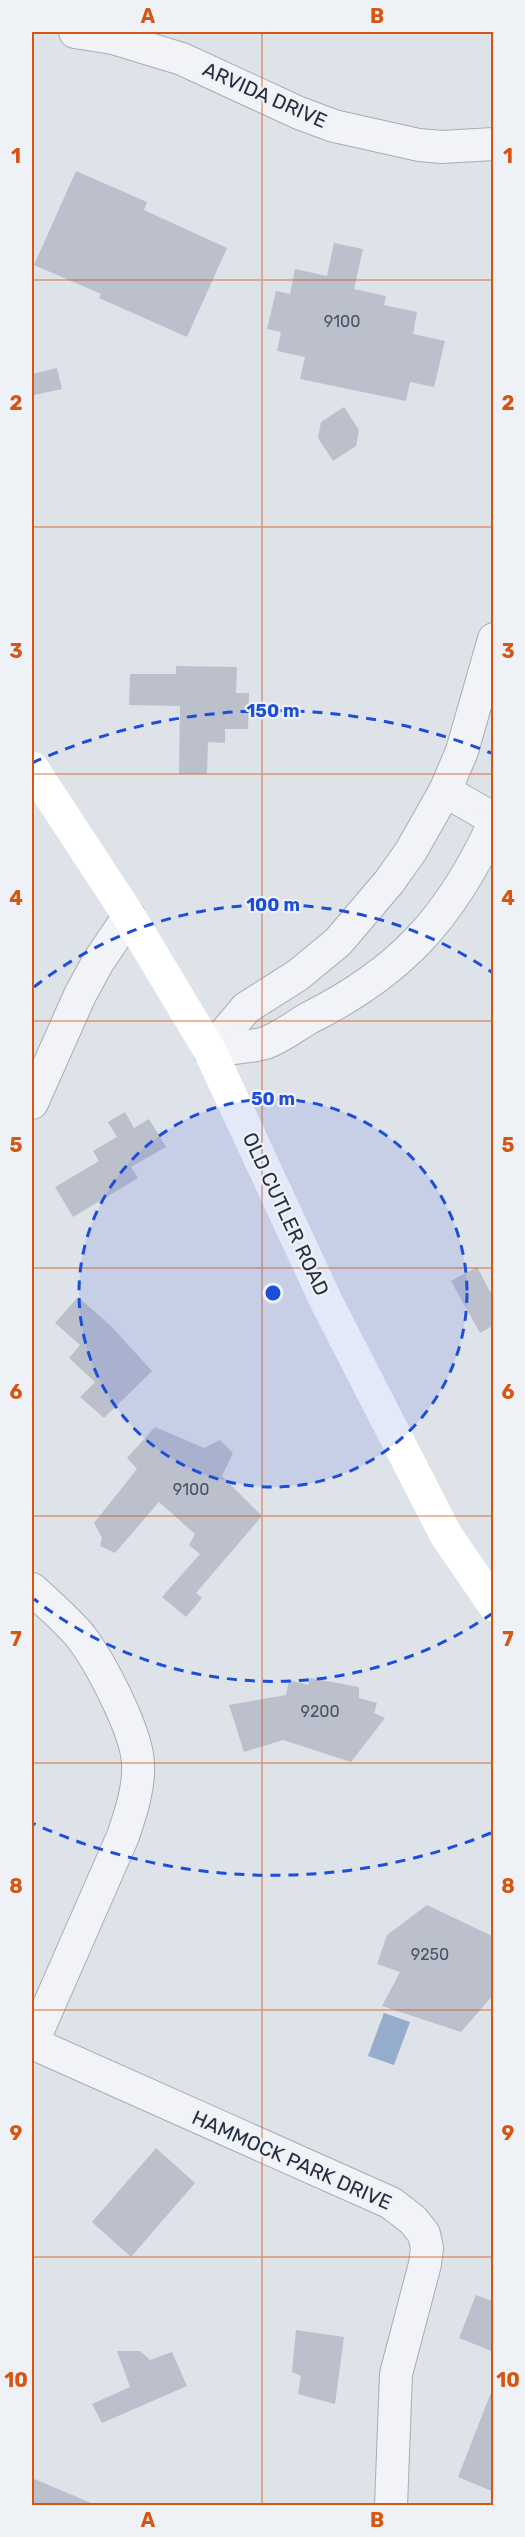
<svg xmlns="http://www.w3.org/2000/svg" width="525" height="2537" font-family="Rubik,sans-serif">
	<rect width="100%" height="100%" fill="#dee2e9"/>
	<path fill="#96accc" d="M 384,2013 L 410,2022 L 394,2065 L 368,2056 Z"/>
	<g fill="#bbc0cc">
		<path d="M 76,171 L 147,202 L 144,210 L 227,248 L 187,337 L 99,298 L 101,294 L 34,265 Z"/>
		<path d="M 334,243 L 363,249 L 354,289 L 386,296 L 384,305 L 417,312 L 413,334 L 445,341 L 434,387 L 410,382 L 406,401 L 300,379 L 305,357 L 277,351 L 281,332 L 267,329 L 276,291 L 290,294 L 295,269 L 327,276 Z"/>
		<path d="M 57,368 L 62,389 L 34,395 L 32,374 Z"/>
		<path d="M 344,407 L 359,430 L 356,446 L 333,461 L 318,438 L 321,422 Z"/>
		<path d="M 176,666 L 237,667 L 236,693 L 249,693 L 248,729 L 225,729 L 225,743 L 208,742 L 207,774 L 179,774 L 180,706 L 129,705 L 130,674 L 176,674 Z"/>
		<path d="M 125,1112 L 134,1128 L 149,1119 L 166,1147 L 131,1167 L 138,1178 L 73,1217 L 55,1187 L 99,1161 L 93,1151 L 117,1137 L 108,1122 Z"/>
		<path d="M 477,1267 L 494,1299 L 494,1325 L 480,1333 L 451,1281 Z"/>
		<path d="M 78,1297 L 111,1326 L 152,1371 L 104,1418 L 80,1397 L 95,1382 L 69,1358 L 80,1345 L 55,1323 Z"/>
		<path d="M 155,1427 L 204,1448 L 220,1440 L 233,1453 L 222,1476 L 262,1516 L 196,1593 L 202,1598 L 186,1617 L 162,1597 L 200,1554 L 189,1545 L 195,1534 L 159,1502 L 115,1553 L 100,1546 L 102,1538 L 94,1523 L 137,1469 L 127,1458 Z"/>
		<path d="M 310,1678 L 359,1687 L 359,1698 L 377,1703 L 374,1713 L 385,1718 L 351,1762 L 283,1740 L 244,1752 L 229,1705 L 286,1695 L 289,1680 L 308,1685 Z"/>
		<path d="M 427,1905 L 494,1937 L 494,1994 L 461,2032 L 382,2006 L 400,1972 L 377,1964 L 387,1935 Z"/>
		<path d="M 156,2148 L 195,2183 L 131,2257 L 92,2222 Z"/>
		<path d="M 476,2295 L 494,2302 L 494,2352 L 459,2338 Z"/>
		<path d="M 296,2330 L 344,2337 L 335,2404 L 298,2394 L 301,2376 L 292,2372 Z"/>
		<path d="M 117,2351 L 140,2351 L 150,2360 L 172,2352 L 187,2386 L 102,2423 L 92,2404 L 130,2387 Z"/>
		<path d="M 492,2390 L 494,2391 L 494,2492 L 458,2477 Z"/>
		<path d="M 32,2478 L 96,2505 L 32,2505 Z"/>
	</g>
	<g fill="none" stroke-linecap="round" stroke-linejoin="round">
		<defs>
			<g id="street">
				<path d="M 75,32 L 113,38 L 182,59 L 299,113 L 334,126 L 419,145 L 442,147 L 494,144"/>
				<path d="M 445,791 L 494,819"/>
				<path d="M 210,1051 L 246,1008 L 298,975 L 338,942 L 389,882 L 411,851 L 445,791 L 462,751 L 494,639"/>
				<path d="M 210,1051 C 228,1048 248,1048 265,1043 C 280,1038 295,1026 309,1018 C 401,972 451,917 494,823"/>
				<path d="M 32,1103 L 80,995 L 98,962 L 129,916"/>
				<path d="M 32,1589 C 48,1604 66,1619 81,1637 C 100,1662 138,1733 138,1765 C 139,1789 131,1812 123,1836 L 32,2044"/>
				<path d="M 32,2043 L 391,2203 L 413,2220 L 424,2234 L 427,2248 L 425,2264 L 396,2374 L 391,2506"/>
			</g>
		</defs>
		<use href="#street" stroke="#a7acb7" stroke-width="34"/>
		<use href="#street" stroke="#f1f3f7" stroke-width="32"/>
		<path stroke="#fff" stroke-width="33" d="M 32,768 L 129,916 L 210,1051 L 326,1301 L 446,1535 L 494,1605"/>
	</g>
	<path fill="none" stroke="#d55511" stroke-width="1.5" stroke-opacity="0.55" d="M 262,32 L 262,2506M 32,280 L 494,280M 32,527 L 494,527M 32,774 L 494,774M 32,1021 L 494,1021M 32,1268 L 494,1268M 32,1516 L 494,1516M 32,1763 L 494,1763M 32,2010 L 494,2010M 32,2257 L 494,2257"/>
	<circle cx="273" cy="1293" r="194" fill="#1d4ed8" fill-opacity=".12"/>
	<g fill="none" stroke="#1d4ed8" stroke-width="3" stroke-dasharray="10 8">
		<circle cx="273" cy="1293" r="194"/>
		<path d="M493 1613A388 388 0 0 1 34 1599M34 987A388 388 0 0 1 493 973"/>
		<path d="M491 1833A582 582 0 0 1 32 1823M32 763A582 582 0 0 1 491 753"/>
	</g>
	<g text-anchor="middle" stroke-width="4.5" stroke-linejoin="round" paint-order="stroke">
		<g font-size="16" fill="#4b5264">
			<text x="342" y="327">9100</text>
			<text x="191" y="1495">9100</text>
			<text x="320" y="1717">9200</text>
			<text x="430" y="1960">9250</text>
		</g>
		<g font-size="20" fill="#262e41" stroke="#eef1f6">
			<text transform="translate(265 95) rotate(24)" y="7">ARVIDA DRIVE</text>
			<text transform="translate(286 1214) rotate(65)" y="7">OLD CUTLER ROAD</text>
			<text transform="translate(292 2160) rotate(24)" y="7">HAMMOCK PARK DRIVE</text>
		</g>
	</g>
	<circle cx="273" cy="1293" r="9" fill="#1d4ed8" stroke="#eef1f6" stroke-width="3"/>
	<g font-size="18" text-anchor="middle" font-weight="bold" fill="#1d4ed8" stroke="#eef1f6" stroke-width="4.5" stroke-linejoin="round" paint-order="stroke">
		<text x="273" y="717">150 m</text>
		<text x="273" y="911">100 m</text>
		<text x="273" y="1105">50 m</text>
	</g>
	<rect width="525" height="2537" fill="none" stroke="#eef1f6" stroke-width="66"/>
	<rect x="33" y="33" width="459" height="2471" fill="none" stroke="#d55511" stroke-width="2"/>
	<g font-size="20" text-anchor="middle" font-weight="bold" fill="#d55511">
		<text x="148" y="23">A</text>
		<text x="377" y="23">B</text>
		<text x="16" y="163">1</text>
		<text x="508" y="163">1</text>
		<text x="16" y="410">2</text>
		<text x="508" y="410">2</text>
		<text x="16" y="658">3</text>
		<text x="508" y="658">3</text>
		<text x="16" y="905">4</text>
		<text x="508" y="905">4</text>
		<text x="16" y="1152">5</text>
		<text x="508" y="1152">5</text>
		<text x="16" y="1399">6</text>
		<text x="508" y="1399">6</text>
		<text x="16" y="1646">7</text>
		<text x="508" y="1646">7</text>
		<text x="16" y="1893">8</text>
		<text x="508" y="1893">8</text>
		<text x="16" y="2140">9</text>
		<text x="508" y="2140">9</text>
		<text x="16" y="2387">10</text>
		<text x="508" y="2387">10</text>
		<text x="148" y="2527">A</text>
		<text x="377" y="2527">B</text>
	</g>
</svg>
